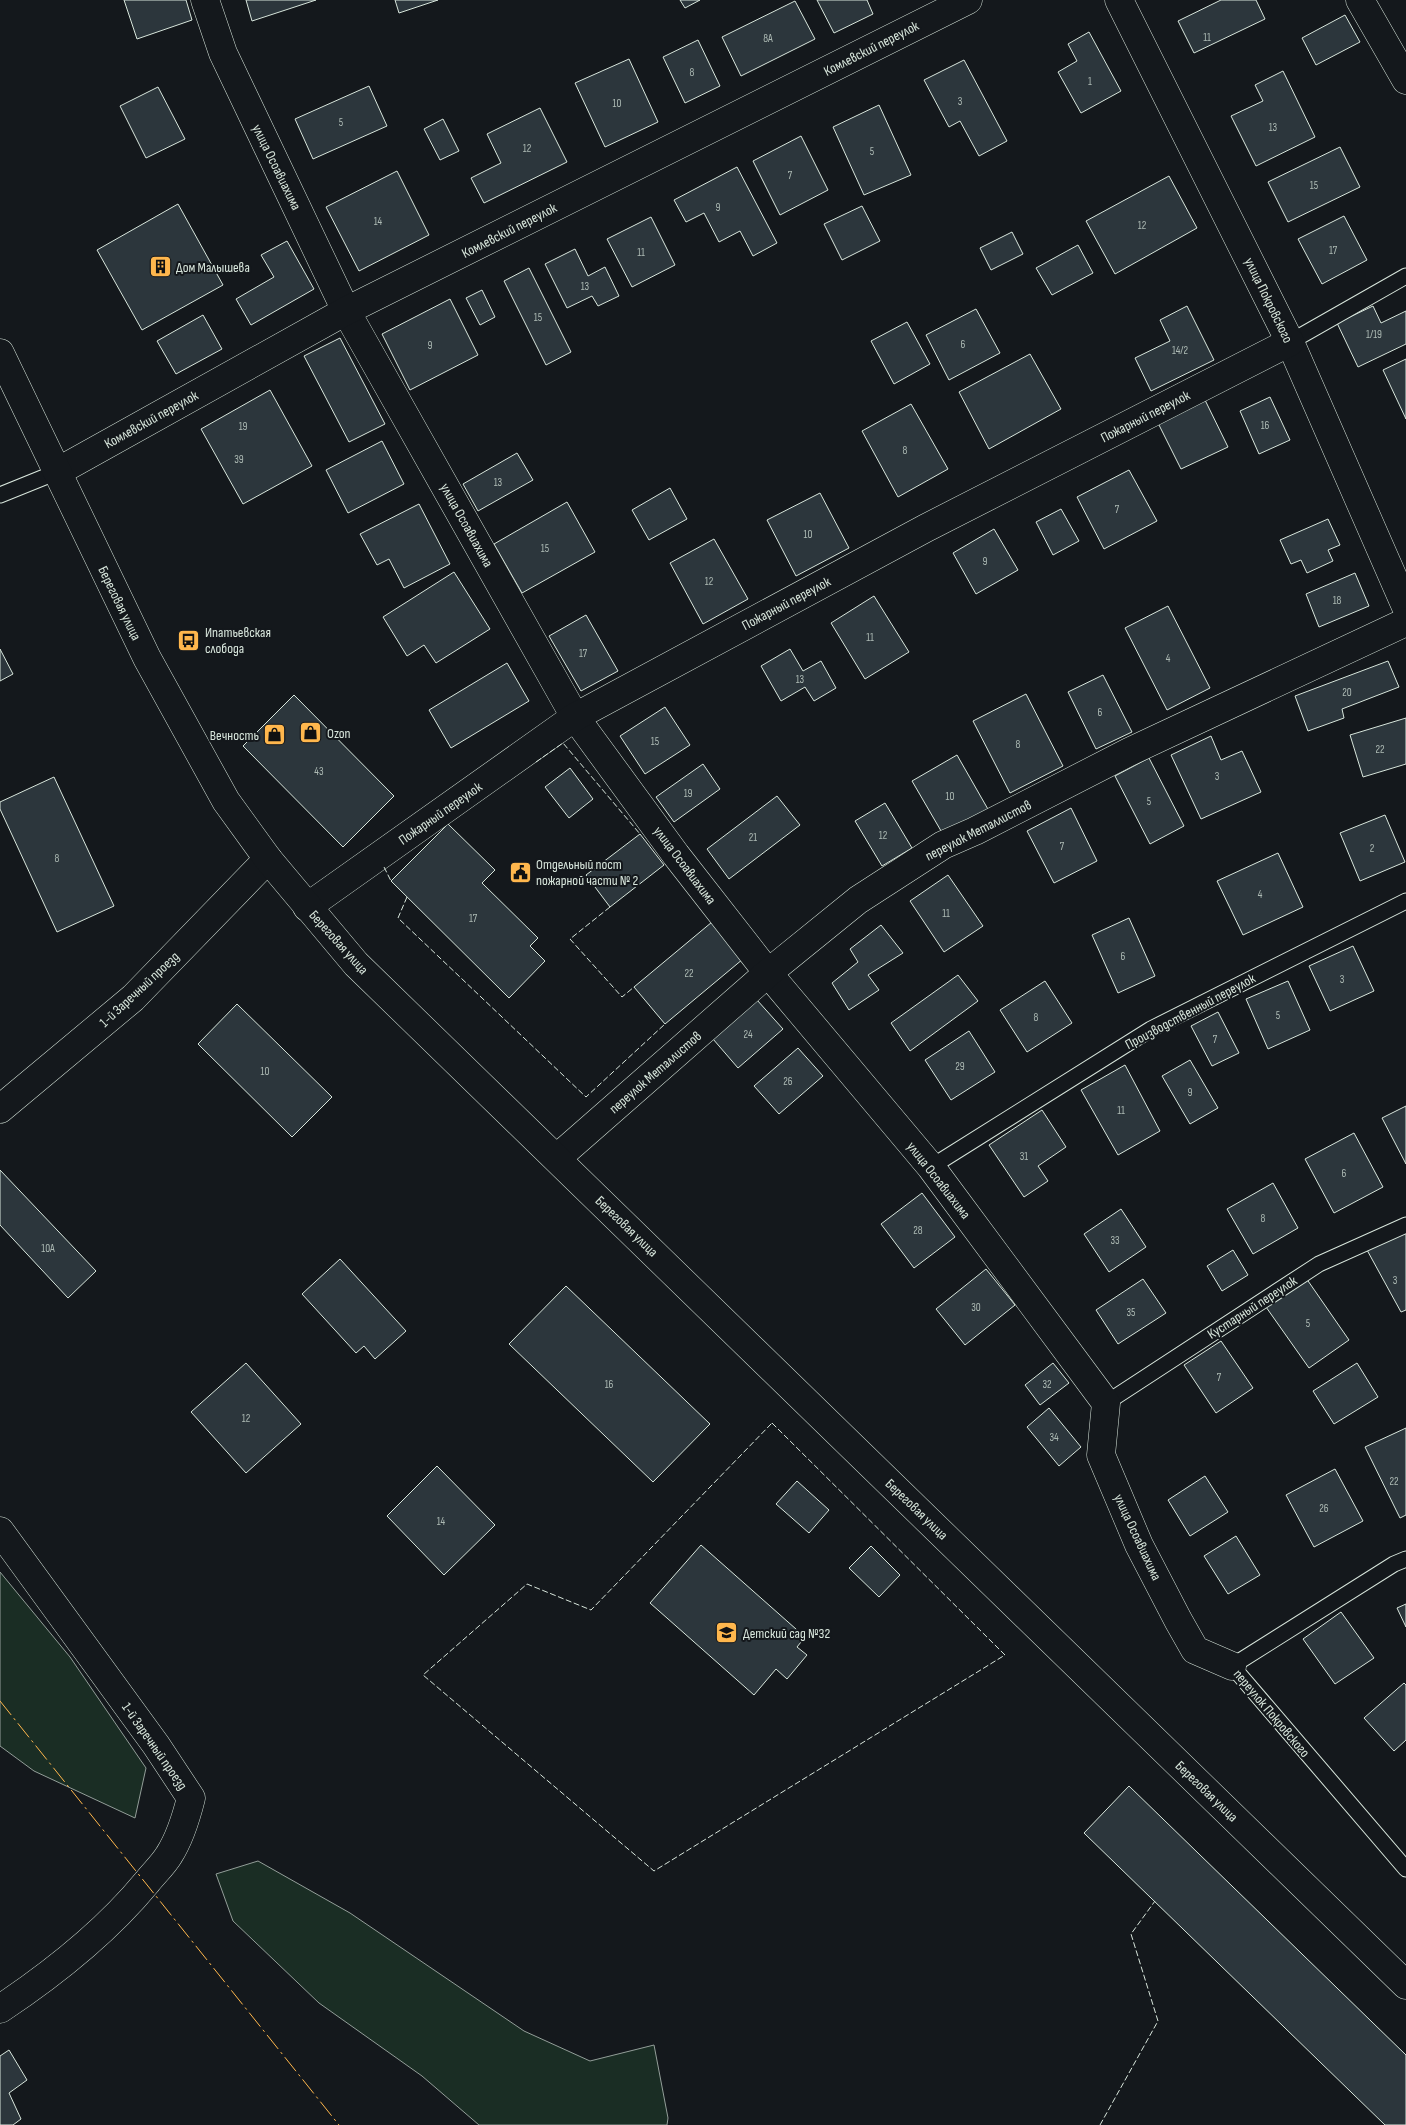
<svg xmlns="http://www.w3.org/2000/svg" width="1406" height="2125" font-family="'Sofia Sans Condensed',sans-serif">
	<rect width="100%" height="100%" fill="#14181c"/>
	<g fill="#1a2d24" stroke="#939e99">
		<path d="M 0,1572 L 70,1657 L 146,1768 L 135,1818 L 34,1771 L 0,1746 Z"/>
		<path d="M 258,1861 L 350,1913 L 524,2031 L 590,2061 L 654,2045 L 668,2118 L 667,2125 L 479,2125 L 422,2076 L 319,2003 L 233,1921 L 216,1874 Z"/>
	</g>
	<g fill="#2c363c" stroke="#d8e6dc">
		<path d="M 124,0 L 186,0 L 192,20 L 137,39 Z"/>
		<path d="M 246,0 L 316,0 L 252,21 Z"/>
		<path d="M 395,0 L 438,0 L 399,13 Z"/>
		<path d="M 680,0 L 700,0 L 685,8 Z"/>
		<path d="M 817,0 L 867,0 L 873,14 L 834,33 Z"/>
		<path d="M 1221,0 L 1256,0 L 1265,19 L 1194,53 L 1178,21 Z"/>
		<path d="M 795,1 L 815,39 L 741,76 L 722,37 Z"/>
		<path d="M 1345,15 L 1360,42 L 1316,65 L 1302,38 Z"/>
		<path d="M 1089,32 L 1121,91 L 1081,113 L 1058,72 L 1077,61 L 1068,44 Z"/>
		<path d="M 698,40 L 720,86 L 685,103 L 663,57 Z"/>
		<path d="M 629,59 L 658,122 L 605,147 L 575,83 Z"/>
		<path d="M 964,60 L 1007,141 L 979,156 L 960,121 L 949,127 L 924,80 Z"/>
		<path d="M 1283,71 L 1315,137 L 1256,166 L 1231,116 L 1263,101 L 1255,85 Z"/>
		<path d="M 369,86 L 387,126 L 313,159 L 295,119 Z"/>
		<path d="M 158,87 L 185,139 L 146,158 L 120,106 Z"/>
		<path d="M 879,105 L 911,175 L 864,195 L 833,127 Z"/>
		<path d="M 540,108 L 567,162 L 484,203 L 471,178 L 501,163 L 487,134 Z"/>
		<path d="M 443,119 L 459,151 L 440,160 L 424,129 Z"/>
		<path d="M 801,136 L 828,190 L 780,215 L 753,161 Z"/>
		<path d="M 1340,147 L 1360,187 L 1288,222 L 1268,182 Z"/>
		<path d="M 737,167 L 777,243 L 753,256 L 740,231 L 719,242 L 704,213 L 686,222 L 674,200 Z"/>
		<path d="M 397,171 L 429,235 L 359,271 L 326,207 Z"/>
		<path d="M 1169,176 L 1197,228 L 1115,274 L 1086,221 Z"/>
		<path d="M 178,204 L 223,285 L 142,330 L 97,250 Z"/>
		<path d="M 862,206 L 880,241 L 842,260 L 824,224 Z"/>
		<path d="M 1344,216 L 1367,260 L 1322,284 L 1298,239 Z"/>
		<path d="M 651,217 L 675,265 L 632,287 L 607,239 Z"/>
		<path d="M 1012,232 L 1023,254 L 991,270 L 980,248 Z"/>
		<path d="M 287,241 L 314,289 L 251,325 L 236,299 L 274,277 L 261,255 Z"/>
		<path d="M 1078,245 L 1093,273 L 1052,295 L 1036,268 Z"/>
		<path d="M 575,249 L 588,276 L 605,267 L 619,296 L 598,306 L 592,296 L 567,308 L 545,264 Z"/>
		<path d="M 529,268 L 571,352 L 546,365 L 504,281 Z"/>
		<path d="M 482,290 L 495,317 L 480,325 L 466,298 Z"/>
		<path d="M 450,299 L 478,355 L 410,390 L 382,334 Z"/>
		<path d="M 1187,306 L 1214,360 L 1151,391 L 1135,358 L 1170,341 L 1160,320 Z"/>
		<path d="M 1373,306 L 1381,323 L 1406,311 L 1406,344 L 1358,367 L 1337,323 Z"/>
		<path d="M 976,309 L 1000,353 L 949,380 L 926,335 Z"/>
		<path d="M 203,315 L 222,349 L 176,374 L 157,341 Z"/>
		<path d="M 907,322 L 930,364 L 894,384 L 871,341 Z"/>
		<path d="M 340,338 L 385,424 L 349,442 L 304,356 Z"/>
		<path d="M 1030,354 L 1061,409 L 989,449 L 959,392 Z"/>
		<path d="M 1406,359 L 1406,419 L 1383,370 Z"/>
		<path d="M 270,390 L 312,466 L 243,504 L 201,429 Z"/>
		<path d="M 1270,397 L 1290,440 L 1259,454 L 1240,411 Z"/>
		<path d="M 1205,400 L 1228,447 L 1181,469 L 1158,423 Z"/>
		<path d="M 911,404 L 948,469 L 898,497 L 862,431 Z"/>
		<path d="M 382,441 L 404,484 L 348,513 L 326,470 Z"/>
		<path d="M 517,453 L 533,480 L 478,511 L 463,484 Z"/>
		<path d="M 1129,470 L 1157,521 L 1104,549 L 1077,497 Z"/>
		<path d="M 670,488 L 687,519 L 649,540 L 632,510 Z"/>
		<path d="M 820,493 L 849,548 L 796,576 L 767,520 Z"/>
		<path d="M 567,502 L 595,552 L 522,593 L 494,544 Z"/>
		<path d="M 419,504 L 450,564 L 404,588 L 389,559 L 377,565 L 360,534 Z"/>
		<path d="M 1061,509 L 1079,541 L 1053,555 L 1036,522 Z"/>
		<path d="M 1328,519 L 1340,545 L 1328,550 L 1333,561 L 1307,573 L 1301,560 L 1291,564 L 1280,540 Z"/>
		<path d="M 994,529 L 1018,570 L 976,594 L 953,553 Z"/>
		<path d="M 714,539 L 748,599 L 703,624 L 670,563 Z"/>
		<path d="M 454,572 L 490,629 L 436,663 L 424,645 L 407,656 L 383,617 Z"/>
		<path d="M 1355,573 L 1369,606 L 1319,627 L 1306,594 Z"/>
		<path d="M 874,596 L 909,652 L 865,679 L 831,623 Z"/>
		<path d="M 1168,606 L 1210,688 L 1167,710 L 1125,628 Z"/>
		<path d="M 586,615 L 618,671 L 581,691 L 549,636 Z"/>
		<path d="M 0,649 L 13,674 L 0,681 Z"/>
		<path d="M 790,649 L 803,671 L 821,661 L 836,688 L 814,701 L 805,687 L 781,701 L 761,666 Z"/>
		<path d="M 1388,661 L 1399,687 L 1342,709 L 1344,718 L 1308,731 L 1295,696 Z"/>
		<path d="M 507,663 L 529,701 L 451,748 L 429,710 Z"/>
		<path d="M 1103,675 L 1132,732 L 1096,749 L 1068,692 Z"/>
		<path d="M 1026,694 L 1063,766 L 1010,793 L 973,721 Z"/>
		<path d="M 294,695 L 394,796 L 343,847 L 243,746 Z"/>
		<path d="M 665,707 L 690,745 L 645,774 L 620,736 Z"/>
		<path d="M 1406,718 L 1406,764 L 1363,777 L 1350,735 Z"/>
		<path d="M 1211,736 L 1221,760 L 1242,751 L 1261,792 L 1201,819 L 1171,755 Z"/>
		<path d="M 957,755 L 989,811 L 944,836 L 912,781 Z"/>
		<path d="M 1149,758 L 1184,826 L 1150,844 L 1115,776 Z"/>
		<path d="M 703,764 L 720,789 L 674,822 L 656,797 Z"/>
		<path d="M 570,768 L 593,799 L 569,818 L 545,787 Z"/>
		<path d="M 54,777 L 114,906 L 57,932 L 0,809 L 0,802 Z"/>
		<path d="M 777,796 L 800,825 L 729,879 L 707,849 Z"/>
		<path d="M 885,803 L 912,848 L 882,866 L 855,821 Z"/>
		<path d="M 1071,808 L 1097,861 L 1054,883 L 1027,831 Z"/>
		<path d="M 1385,815 L 1405,862 L 1360,881 L 1340,833 Z"/>
		<path d="M 448,824 L 495,870 L 482,883 L 538,938 L 530,946 L 545,961 L 509,998 L 391,881 Z"/>
		<path d="M 640,834 L 664,865 L 610,907 L 586,875 Z"/>
		<path d="M 1278,853 L 1303,907 L 1243,935 L 1217,881 Z"/>
		<path d="M 948,875 L 983,926 L 944,952 L 910,901 Z"/>
		<path d="M 1129,918 L 1155,976 L 1118,993 L 1092,935 Z"/>
		<path d="M 712,922 L 743,959 L 665,1024 L 634,987 Z"/>
		<path d="M 881,925 L 903,953 L 868,975 L 879,990 L 849,1010 L 832,983 L 858,962 L 850,949 Z"/>
		<path d="M 1353,946 L 1374,991 L 1330,1011 L 1309,966 Z"/>
		<path d="M 958,975 L 978,1001 L 910,1051 L 891,1023 Z"/>
		<path d="M 1045,981 L 1072,1023 L 1027,1052 L 1000,1010 Z"/>
		<path d="M 1288,981 L 1310,1030 L 1268,1049 L 1246,999 Z"/>
		<path d="M 757,1000 L 783,1029 L 738,1068 L 713,1039 Z"/>
		<path d="M 237,1004 L 332,1097 L 292,1137 L 198,1044 Z"/>
		<path d="M 1218,1012 L 1239,1053 L 1212,1066 L 1191,1026 Z"/>
		<path d="M 969,1031 L 995,1072 L 951,1100 L 925,1060 Z"/>
		<path d="M 798,1048 L 823,1076 L 779,1114 L 754,1086 Z"/>
		<path d="M 1190,1060 L 1218,1108 L 1190,1124 L 1162,1076 Z"/>
		<path d="M 1125,1065 L 1160,1131 L 1118,1155 L 1081,1090 Z"/>
		<path d="M 1406,1106 L 1406,1164 L 1382,1118 Z"/>
		<path d="M 1042,1110 L 1066,1147 L 1038,1166 L 1048,1181 L 1024,1197 L 989,1145 Z"/>
		<path d="M 1354,1133 L 1383,1187 L 1334,1213 L 1305,1159 Z"/>
		<path d="M 0,1170 L 96,1271 L 68,1298 L 0,1225 Z"/>
		<path d="M 1273,1183 L 1298,1228 L 1253,1254 L 1227,1209 Z"/>
		<path d="M 922,1193 L 955,1237 L 914,1268 L 881,1224 Z"/>
		<path d="M 1121,1209 L 1146,1247 L 1109,1272 L 1084,1234 Z"/>
		<path d="M 1406,1229 L 1406,1310 L 1401,1312 L 1367,1250 Z"/>
		<path d="M 1233,1250 L 1248,1275 L 1222,1291 L 1207,1266 Z"/>
		<path d="M 340,1259 L 406,1331 L 375,1359 L 364,1346 L 356,1353 L 302,1294 Z"/>
		<path d="M 986,1269 L 1015,1305 L 965,1345 L 936,1309 Z"/>
		<path d="M 1306,1278 L 1349,1340 L 1309,1368 L 1266,1307 Z"/>
		<path d="M 1143,1279 L 1166,1313 L 1118,1344 L 1096,1310 Z"/>
		<path d="M 566,1286 L 710,1424 L 653,1482 L 509,1344 Z"/>
		<path d="M 1221,1341 L 1253,1388 L 1216,1413 L 1184,1365 Z"/>
		<path d="M 246,1363 L 301,1424 L 246,1473 L 191,1412 Z"/>
		<path d="M 1053,1363 L 1069,1383 L 1040,1405 L 1025,1385 Z"/>
		<path d="M 1357,1363 L 1378,1397 L 1334,1424 L 1313,1391 Z"/>
		<path d="M 1049,1408 L 1081,1447 L 1059,1466 L 1027,1427 Z"/>
		<path d="M 1406,1428 L 1406,1515 L 1400,1518 L 1365,1447 Z"/>
		<path d="M 437,1466 L 495,1525 L 444,1575 L 387,1516 Z"/>
		<path d="M 1335,1469 L 1363,1521 L 1314,1547 L 1286,1495 Z"/>
		<path d="M 1205,1476 L 1228,1512 L 1190,1536 L 1168,1500 Z"/>
		<path d="M 797,1481 L 829,1510 L 809,1533 L 776,1504 Z"/>
		<path d="M 1236,1536 L 1260,1575 L 1228,1594 L 1204,1556 Z"/>
		<path d="M 701,1545 L 805,1637 L 797,1647 L 807,1655 L 787,1679 L 776,1669 L 754,1695 L 650,1603 Z"/>
		<path d="M 871,1546 L 900,1575 L 879,1597 L 849,1568 Z"/>
		<path d="M 1406,1604 L 1406,1627 L 1397,1608 Z"/>
		<path d="M 1341,1612 L 1374,1658 L 1335,1684 L 1303,1639 Z"/>
		<path d="M 1404,1683 L 1406,1685 L 1406,1740 L 1394,1751 L 1364,1718 Z"/>
		<path d="M 1129,1786 L 1406,2055 L 1406,2125 L 1385,2125 L 1084,1833 Z"/>
		<path d="M 9,2050 L 27,2080 L 9,2093 L 21,2119 L 13,2125 L 0,2125 L 0,2056 Z"/>
	</g>
	<g fill="none" stroke-linecap="round" stroke-linejoin="round">
		<defs>
			<g id="service">
				<path d="M 1290,342 L 1406,276"/>
				<path d="M 0,495 L 57,472"/>
				<path d="M 931,1167 L 1151,1029 L 1406,901"/>
				<path d="M 1106,1403 L 1319,1264 L 1406,1225"/>
				<path d="M 1406,1559 L 1394,1564 L 1232,1666 L 1406,1869"/>
			</g>
			<g id="minor">
				<path d="M 205,0 L 223,53 L 346,311 L 575,717 L 676,855 L 768,973 L 931,1167 L 1106,1403 L 1101,1455 L 1139,1545 L 1178,1620 L 1195,1650 L 1232,1666"/>
				<path d="M 1119,0 L 1290,342 L 1406,607"/>
				<path d="M 1360,0 L 1406,80"/>
				<path d="M 57,472 L 346,311 L 968,0"/>
				<path d="M 307,907 L 575,717 L 926,528 L 1290,342"/>
				<path d="M 0,1109 L 133,998 L 268,859"/>
				<path d="M 557,1158 L 768,973 L 858,900 L 943,845 L 975,831 L 1129,752 L 1406,622"/>
				<path d="M 0,1531 L 156,1745 L 191,1798 C 186,1818 180,1838 169,1855 C 163,1865 154,1873 147,1882 C 105,1933 54,1973 0,2009"/>
			</g>
			<path id="secondary" d="M 0,353 L 147,658 L 226,801 L 268,859 L 356,964 L 1406,1985"/>
		</defs>
		<use href="#service" stroke="#d8e6dc" stroke-width="17"/>
		<use href="#minor" stroke="#d8e6dc" stroke-width="29"/>
		<use href="#secondary" stroke="#d8e6dc" stroke-width="29"/>
		<use href="#service" stroke="#14181c" stroke-width="15"/>
		<use href="#minor" stroke="#14181c" stroke-width="28"/>
		<use href="#secondary" stroke="#14181c" stroke-width="28"/>
		<g stroke="#d8e6dc" stroke-width="1" stroke-dasharray="6 2.5" stroke-linecap="butt">
			<path d="M 536,762 L 563,743 L 640,834"/>
			<path d="M 384,867 L 391,881"/>
			<path d="M 407,897 L 398,918 L 586,1097 L 665,1024"/>
			<path d="M 610,907 L 570,939 L 622,997 L 634,987"/>
			<path d="M 772,1423 L 1005,1655 L 654,1871 L 423,1675 L 527,1584 L 591,1610 Z"/>
			<path d="M 1100,2125 L 1158,2021 L 1131,1934 L 1155,1901"/>
		</g>
		<path stroke="#ffb74d" stroke-width="1" stroke-dasharray="18 4 2.5 4" stroke-linecap="butt" d="M 0,1701 L 339,2125"/>
	</g>
	<defs>
		<symbol id="building-square" viewBox="-11 -11 22 22"><rect x="-9" y="-9" width="18" height="18" rx="4" fill="#ffb74d" stroke="#14181c"/><path d="M-4-6H4V6H1V3H-1V6H-4ZM-2.5-4.3h1.7v1.8h-1.7ZM.8-4.3h1.7v1.8H.8ZM-2.5-1h1.7V.8h-1.7ZM.8-1h1.7V.8H.8Z" fill="#111"/></symbol>
		<symbol id="bus-square" viewBox="-11 -11 22 22"><rect x="-9" y="-9" width="18" height="18" rx="4" fill="#ffb74d" stroke="#14181c"/><path d="M-5-6H5V4H4V6H2V4H-2V6H-4V4H-5ZM-3.5-4V0h7V-4ZM-3.5 1.2v1.5H-2V1.2ZM2 1.2v1.5H3.5V1.2Z" fill="#111"/></symbol>
		<symbol id="shop-square" viewBox="-11 -11 22 22"><rect x="-9" y="-9" width="18" height="18" rx="4" fill="#ffb74d" stroke="#14181c"/><path d="M-5-2.5h2.3a2.7 3.5 0 0 1 5.4 0H5L5.5 6h-11ZM-1.5-2.5h3a1.5 2.3 0 0 0-3 0Z" fill="#111"/></symbol>
		<symbol id="civic-square" viewBox="-11 -11 22 22"><rect x="-9" y="-9" width="18" height="18" rx="4" fill="#ffb74d" stroke="#14181c"/><path d="M-.6-6.5H3V-4.5H.6V-3L4-1V1h2V6H-6V1h2V-1L-.6-3ZM-1.2 2.5V6h2.4V2.5Z" fill="#111"/></symbol>
		<symbol id="school-square" viewBox="-11 -11 22 22"><rect x="-9" y="-9" width="18" height="18" rx="4" fill="#ffb74d" stroke="#14181c"/><path d="M0-5L7-2L0 1L-7-2ZM-4 1L0 2.5L4 1V4Q0 6-4 4Z" fill="#111"/></symbol>
	</defs>
	<g fill-rule="evenodd">
		<use href="#building-square" x="148" y="254" width="25" height="25"/>
		<use href="#bus-square" x="176" y="628" width="25" height="25"/>
		<use href="#shop-square" x="298" y="720" width="25" height="25"/>
		<use href="#shop-square" x="262" y="722" width="25" height="25"/>
		<use href="#civic-square" x="508" y="860" width="25" height="25"/>
		<use href="#school-square" x="714" y="1620" width="25" height="25"/>
	</g>
	<g text-anchor="middle" stroke-width="4" stroke-linejoin="round" paint-order="stroke">
		<g font-size="11" fill="#adbab4">
			<text x="1207" y="41">11</text>
			<text x="768" y="42">8А</text>
			<text x="692" y="76">8</text>
			<text x="1090" y="85">1</text>
			<text x="960" y="105">3</text>
			<text x="617" y="107">10</text>
			<text x="341" y="126">5</text>
			<text x="1273" y="131">13</text>
			<text x="527" y="152">12</text>
			<text x="872" y="155">5</text>
			<text x="790" y="179">7</text>
			<text x="1314" y="189">15</text>
			<text x="718" y="211">9</text>
			<text x="378" y="225">14</text>
			<text x="1142" y="229">12</text>
			<text x="1333" y="254">17</text>
			<text x="641" y="256">11</text>
			<text x="585" y="290">13</text>
			<text x="538" y="321">15</text>
			<text x="1374" y="338">1/19</text>
			<text x="963" y="348">6</text>
			<text x="430" y="349">9</text>
			<text x="1180" y="354">14/2</text>
			<text x="1265" y="429">16</text>
			<text x="243" y="430">19</text>
			<text x="905" y="454">8</text>
			<text x="239" y="463">39</text>
			<text x="498" y="486">13</text>
			<text x="1117" y="513">7</text>
			<text x="808" y="538">10</text>
			<text x="545" y="552">15</text>
			<text x="985" y="565">9</text>
			<text x="709" y="585">12</text>
			<text x="1337" y="604">18</text>
			<text x="870" y="641">11</text>
			<text x="583" y="657">17</text>
			<text x="1168" y="662">4</text>
			<text x="800" y="683">13</text>
			<text x="1347" y="696">20</text>
			<text x="1100" y="716">6</text>
			<text x="655" y="745">15</text>
			<text x="1018" y="748">8</text>
			<text x="1380" y="753">22</text>
			<text x="319" y="775">43</text>
			<text x="1217" y="780">3</text>
			<text x="688" y="797">19</text>
			<text x="950" y="800">10</text>
			<text x="1149" y="805">5</text>
			<text x="883" y="839">12</text>
			<text x="753" y="841">21</text>
			<text x="1062" y="850">7</text>
			<text x="1372" y="852">2</text>
			<text x="57" y="862">8</text>
			<text x="1260" y="898">4</text>
			<text x="946" y="917">11</text>
			<text x="473" y="922">17</text>
			<text x="1123" y="960">6</text>
			<text x="689" y="977">22</text>
			<text x="1342" y="983">3</text>
			<text x="1278" y="1019">5</text>
			<text x="1036" y="1021">8</text>
			<text x="748" y="1038">24</text>
			<text x="1215" y="1043">7</text>
			<text x="960" y="1070">29</text>
			<text x="265" y="1075">10</text>
			<text x="788" y="1085">26</text>
			<text x="1190" y="1096">9</text>
			<text x="1121" y="1114">11</text>
			<text x="1024" y="1160">31</text>
			<text x="1344" y="1177">6</text>
			<text x="1263" y="1222">8</text>
			<text x="918" y="1234">28</text>
			<text x="1115" y="1244">33</text>
			<text x="48" y="1252">10А</text>
			<text x="1395" y="1284">3</text>
			<text x="976" y="1311">30</text>
			<text x="1131" y="1316">35</text>
			<text x="1308" y="1327">5</text>
			<text x="1219" y="1381">7</text>
			<text x="609" y="1388">16</text>
			<text x="1047" y="1388">32</text>
			<text x="246" y="1422">12</text>
			<text x="1054" y="1441">34</text>
			<text x="1394" y="1485">22</text>
			<text x="1324" y="1512">26</text>
			<text x="441" y="1525">14</text>
		</g>
		<g font-size="14" fill="#d8e6dc" stroke="#14181c">
			<text transform="translate(871 48) rotate(-27)" y="5">Комлевский переулок</text>
			<text transform="translate(277 167) rotate(64)" y="5">улица Осоавиахима</text>
			<text transform="translate(509 230) rotate(-27)" y="5">Комлевский переулок</text>
			<text transform="translate(1269 300) rotate(64)" y="5">улица Покровского</text>
			<text transform="translate(1145 416) rotate(-27)" y="5">Пожарный переулок</text>
			<text transform="translate(151 419) rotate(-29)" y="5">Комлевский переулок</text>
			<text transform="translate(467 525) rotate(61)" y="5">улица Осоавиахима</text>
			<text transform="translate(120 603) rotate(64)" y="5">Береговая улица</text>
			<text transform="translate(786 603) rotate(-28)" y="5">Пожарный переулок</text>
			<text transform="translate(440 813) rotate(-35)" y="5">Пожарный переулок</text>
			<text transform="translate(978 830) rotate(-27)" y="5">переулок Металлистов</text>
			<text transform="translate(685 865) rotate(53)" y="5">улица Осоавиахима</text>
			<text transform="translate(339 942) rotate(48)" y="5">Береговая улица</text>
			<text transform="translate(139 989) rotate(-43)" y="5">1-й Заречный проезд</text>
			<text transform="translate(1190 1011) rotate(-28)" y="5">Производственный переулок</text>
			<text transform="translate(655 1072) rotate(-41)" y="5">переулок Металлистов</text>
			<text transform="translate(939 1180) rotate(52)" y="5">улица Осоавиахима</text>
			<text transform="translate(627 1226) rotate(44)" y="5">Береговая улица</text>
			<text transform="translate(1252 1307) rotate(-33)" y="5">Кустарный переулок</text>
			<text transform="translate(917 1509) rotate(44)" y="5">Береговая улица</text>
			<text transform="translate(1138 1537) rotate(65)" y="5">улица Осоавиахима</text>
			<text transform="translate(1272 1713) rotate(50)" y="5">переулок Покровского</text>
			<text transform="translate(155 1746) rotate(55)" y="5">1-й Заречный проезд</text>
			<text transform="translate(1207 1791) rotate(44)" y="5">Береговая улица</text>
		</g>
		<g font-size="14" fill="#d8e6dc" stroke="#14181c" text-anchor="start">
			<text x="176" y="272">Дом Малышева</text>
			<text x="205" y="637">Ипатьевская<tspan x="205" dy="16">слобода</tspan></text>
			<text x="327" y="738">Ozon</text>
			<text x="259" y="740" text-anchor="end">Вечность</text>
			<text x="536" y="869">Отдельный пост<tspan x="536" dy="16">пожарной части № 2</tspan></text>
			<text x="743" y="1638">Детский сад №32</text>
		</g>
	</g>
</svg>
